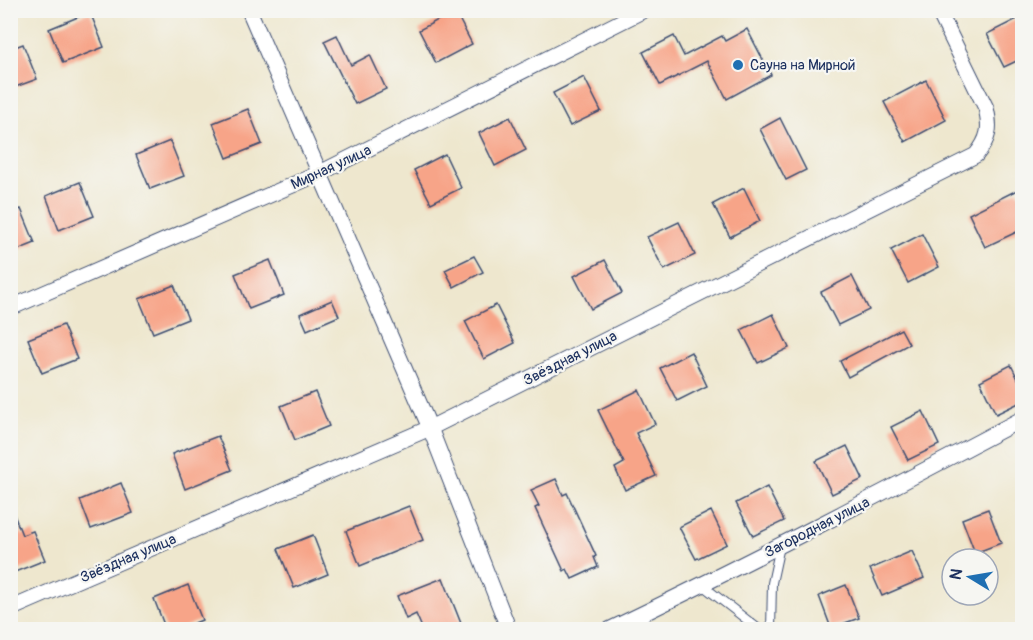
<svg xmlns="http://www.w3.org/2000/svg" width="1033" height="640" font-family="Pangolin,sans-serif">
	<rect width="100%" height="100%" fill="#f6f6f2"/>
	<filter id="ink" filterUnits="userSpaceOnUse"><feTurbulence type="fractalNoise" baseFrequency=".0167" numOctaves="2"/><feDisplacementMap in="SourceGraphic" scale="12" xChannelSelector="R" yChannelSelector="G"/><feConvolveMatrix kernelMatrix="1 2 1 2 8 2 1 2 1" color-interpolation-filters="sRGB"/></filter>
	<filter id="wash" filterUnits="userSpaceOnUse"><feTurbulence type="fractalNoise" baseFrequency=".008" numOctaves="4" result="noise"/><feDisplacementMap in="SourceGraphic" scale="24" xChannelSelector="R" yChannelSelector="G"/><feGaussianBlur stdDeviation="1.35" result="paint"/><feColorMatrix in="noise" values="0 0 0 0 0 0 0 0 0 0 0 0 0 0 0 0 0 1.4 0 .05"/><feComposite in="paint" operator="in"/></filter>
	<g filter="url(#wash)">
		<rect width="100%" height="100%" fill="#eee7ce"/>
		<g id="blocks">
			<g fill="#f7a488">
				<path d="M 455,11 L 472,44 L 436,63 L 419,30 Z"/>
				<path d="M 90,12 L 104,47 L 63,63 L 49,29 Z"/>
				<path d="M 1019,18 L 1023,26 L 1023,58 L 1004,67 L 987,34 Z"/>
				<path d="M 747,29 L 771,75 L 727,99 L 707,61 L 660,85 L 643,52 L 674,36 L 684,56 L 722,36 L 725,41 Z"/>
				<path d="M 337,35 L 351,65 L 370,55 L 386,89 L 355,104 L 324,41 Z"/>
				<path d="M 23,44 L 37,79 L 10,89 L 10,49 Z"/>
				<path d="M 584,77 L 601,111 L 570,126 L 553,93 Z"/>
				<path d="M 926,80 L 946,120 L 905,142 L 884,102 Z"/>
				<path d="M 248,109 L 262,144 L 227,158 L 213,123 Z"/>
				<path d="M 510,117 L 526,150 L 495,166 L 479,133 Z"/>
				<path d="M 780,118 L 806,170 L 786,180 L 760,129 Z"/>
				<path d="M 170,141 L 184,176 L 150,189 L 136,155 Z"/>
				<path d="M 445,154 L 461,188 L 431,203 L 414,170 Z"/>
				<path d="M 80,182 L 94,216 L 59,230 L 46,196 Z"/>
				<path d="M 744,188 L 760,221 L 730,237 L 713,204 Z"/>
				<path d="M 1017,190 L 1023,201 L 1023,229 L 985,247 L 969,214 Z"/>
				<path d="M 21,209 L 35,243 L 10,253 L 10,213 Z"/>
				<path d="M 679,222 L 695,255 L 664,270 L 647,237 Z"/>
				<path d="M 922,234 L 939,267 L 908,283 L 891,250 Z"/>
				<path d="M 474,256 L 483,272 L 454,287 L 445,270 Z"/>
				<path d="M 270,260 L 284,295 L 249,309 L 235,274 Z"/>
				<path d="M 605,260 L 622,293 L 591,309 L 574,276 Z"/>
				<path d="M 852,276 L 869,310 L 838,325 L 821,292 Z"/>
				<path d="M 174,285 L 188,319 L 153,333 L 139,299 Z"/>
				<path d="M 332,300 L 339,316 L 307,330 L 300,314 Z"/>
				<path d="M 496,305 L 515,343 L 484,359 L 465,321 Z"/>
				<path d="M 773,314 L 789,348 L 758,363 L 741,330 Z"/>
				<path d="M 63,325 L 77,359 L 42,373 L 28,339 Z"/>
				<path d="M 901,329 L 909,344 L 848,377 L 840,361 Z"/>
				<path d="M 691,352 L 707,386 L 677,401 L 660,368 Z"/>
				<path d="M 1011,365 L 1023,389 L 1023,401 L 996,414 L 980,381 Z"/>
				<path d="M 639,390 L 655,424 L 636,433 L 656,476 L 625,490 L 615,468 L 624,463 L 598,410 Z"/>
				<path d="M 315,392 L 329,426 L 295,440 L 281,406 Z"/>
				<path d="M 923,411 L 939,445 L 908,460 L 891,427 Z"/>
				<path d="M 218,436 L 232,470 L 185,489 L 172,454 Z"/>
				<path d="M 847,446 L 863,479 L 832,494 L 816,461 Z"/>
				<path d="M 556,479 L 563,495 L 567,493 L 596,556 L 594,557 L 598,567 L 572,579 L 567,569 L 564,571 L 535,508 L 539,506 L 531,490 Z"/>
				<path d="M 121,483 L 133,513 L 91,529 L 80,500 Z"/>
				<path d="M 767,487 L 784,521 L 753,536 L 736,503 Z"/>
				<path d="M 409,506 L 423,540 L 360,566 L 346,531 Z"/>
				<path d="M 11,507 L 22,535 L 33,531 L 45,560 L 10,574 Z"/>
				<path d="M 988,509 L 1001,543 L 975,553 L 962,519 Z"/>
				<path d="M 711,511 L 727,544 L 696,559 L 679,527 Z"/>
				<path d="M 313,535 L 328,574 L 294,588 L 278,549 Z"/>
				<path d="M 912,551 L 924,578 L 882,596 L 870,569 Z"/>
				<path d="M 443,578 L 462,626 L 454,630 L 423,630 L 416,614 L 406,619 L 397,596 Z"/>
				<path d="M 188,585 L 202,620 L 177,630 L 166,630 L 154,599 Z"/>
				<path d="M 846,585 L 859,618 L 831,628 L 819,596 Z"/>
			</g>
		</g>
	</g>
	<g filter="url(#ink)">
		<use href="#blocks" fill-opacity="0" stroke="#3b4b6f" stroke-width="1.5"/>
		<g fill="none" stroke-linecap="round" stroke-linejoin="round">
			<defs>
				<g id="lane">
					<path d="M 702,585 L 760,630"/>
					<path d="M 771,630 L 772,583 L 780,546"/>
				</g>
				<g id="street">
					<path d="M 249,10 L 430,428 L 509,630"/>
					<path d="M 10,308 L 320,173 L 644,10"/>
					<path d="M 10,609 L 430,428 L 976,155 C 989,139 991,128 986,108 L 938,10"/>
					<path d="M 609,630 C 749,563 886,491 1022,419"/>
				</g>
			</defs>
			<use href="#lane" stroke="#3b4b6f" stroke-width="10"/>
			<use href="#street" stroke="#3b4b6f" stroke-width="17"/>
			<use href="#lane" stroke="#fff" stroke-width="8"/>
			<use href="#street" stroke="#fff" stroke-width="15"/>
		</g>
	</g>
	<circle fill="#1f6fb2" stroke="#f6f6f2" stroke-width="2" cx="738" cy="65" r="6"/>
	<g text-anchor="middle" stroke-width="4.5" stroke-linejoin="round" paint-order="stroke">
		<g font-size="15" fill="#1b2f5e" stroke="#f6f6f2" text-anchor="start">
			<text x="750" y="70">Сауна на Мирной</text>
		</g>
		<g font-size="15" fill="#1b2f5e" stroke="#f6f6f2">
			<text transform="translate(331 167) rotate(-25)" y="5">Мирная улица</text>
			<text transform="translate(570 358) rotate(-27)" y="5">Звёздная улица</text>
			<text transform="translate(817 527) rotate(-27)" y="5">Загородная улица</text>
			<text transform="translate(128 558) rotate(-23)" y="5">Звёздная улица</text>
		</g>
	</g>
	<rect width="1033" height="640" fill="none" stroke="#f6f6f2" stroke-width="36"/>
	<g transform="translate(970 577) rotate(281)"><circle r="28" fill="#f6f6f2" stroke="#9ea6b7" stroke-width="1.5"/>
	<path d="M0-4.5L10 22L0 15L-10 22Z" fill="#1f6fb2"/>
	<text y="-9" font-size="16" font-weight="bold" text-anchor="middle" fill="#1b2f5e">N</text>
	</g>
</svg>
